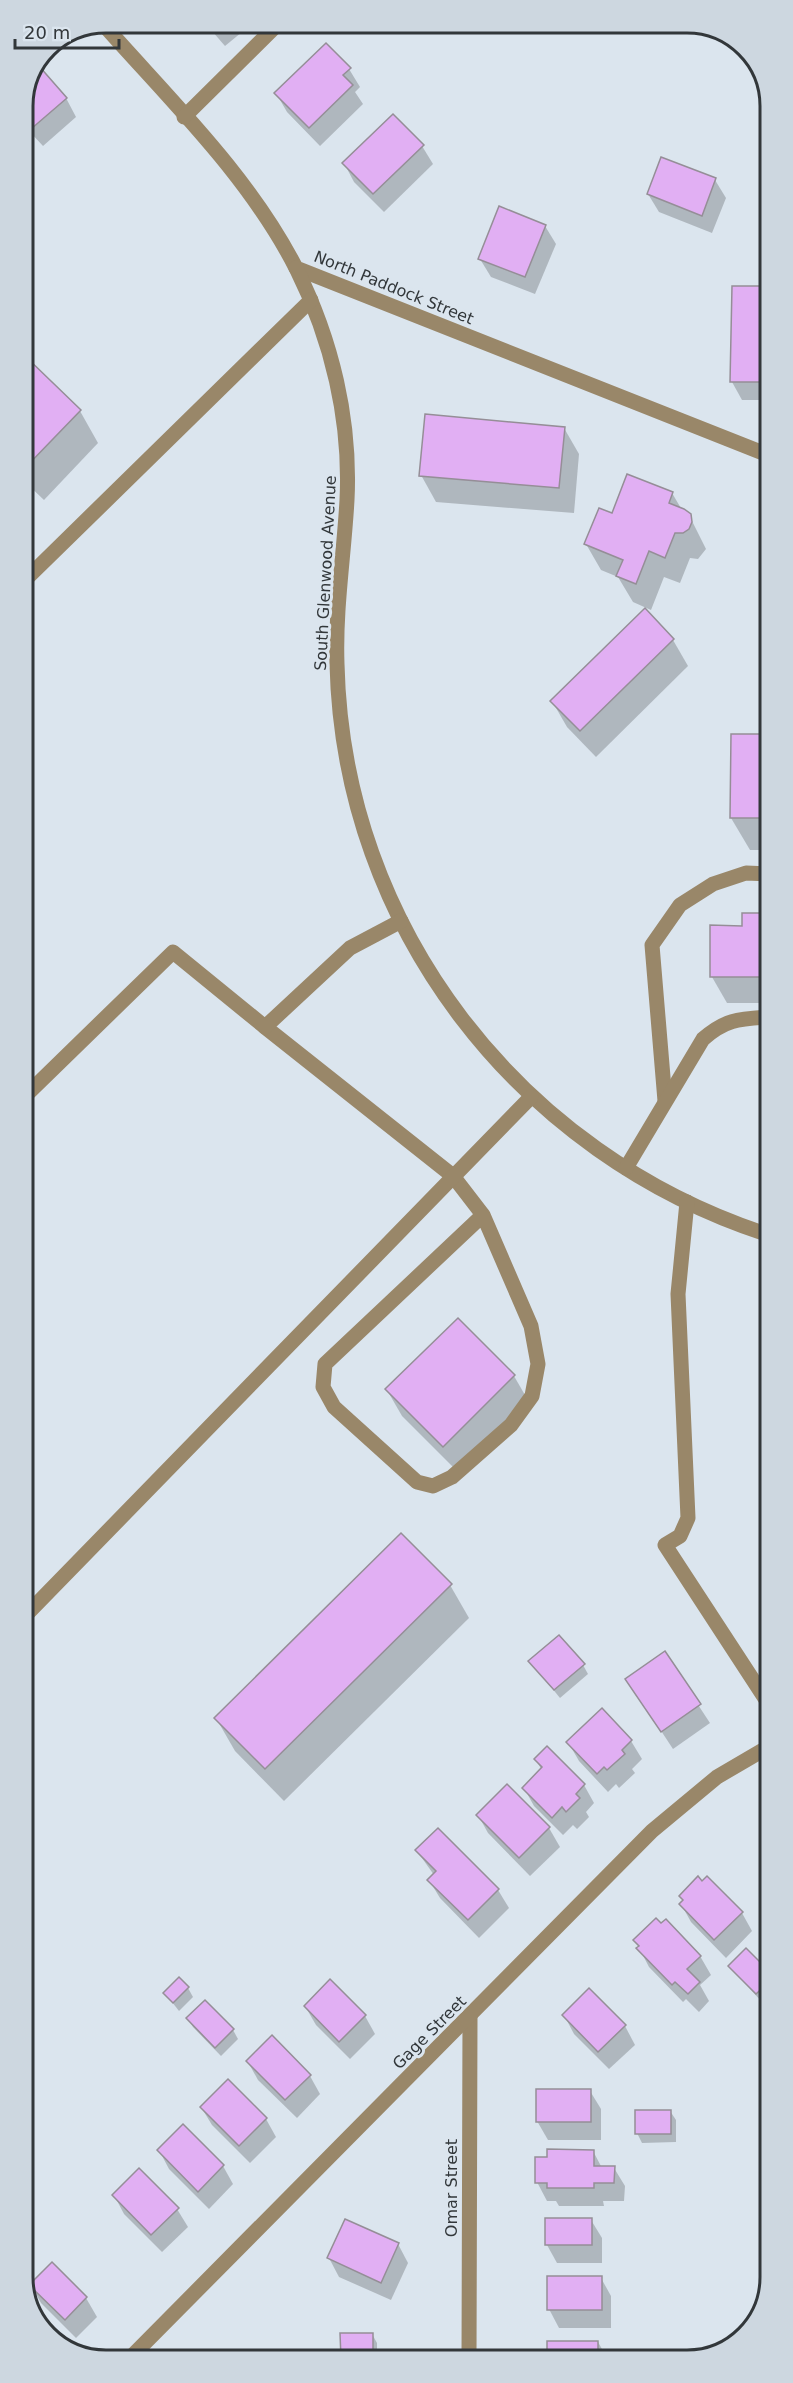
<svg xmlns="http://www.w3.org/2000/svg" width="793" height="2383" font-family="'DejaVu Sans',sans-serif">
	<rect width="100%" height="100%" fill="#dbe5ee"/>
	<g fill="#0003">
		<path d="M 205,23 L 253,23 L 225,46 Z"/>
		<path d="M 38,68 L 66,98 L 76,117 L 43,146 L 30,132 L 23,139 L 23,101 Z"/>
		<path d="M 349,69 L 360,87 L 355,92 L 363,104 L 320,146 L 287,112 L 276,93 Z"/>
		<path d="M 422,146 L 433,164 L 384,212 L 354,182 L 344,163 Z"/>
		<path d="M 715,180 L 726,198 L 712,233 L 659,212 L 648,194 Z"/>
		<path d="M 545,226 L 556,244 L 535,294 L 491,277 L 480,259 Z"/>
		<path d="M 733,287 L 768,287 L 768,400 L 742,400 L 732,382 Z"/>
		<path d="M 23,356 L 80,411 L 98,443 L 44,500 L 23,480 Z"/>
		<path d="M 564,428 L 579,454 L 574,513 L 436,502 L 421,475 Z"/>
		<path d="M 672,493 L 682,510 L 689,515 L 706,549 L 698,559 L 690,558 L 680,583 L 664,577 L 651,610 L 633,602 L 618,577 L 601,570 L 586,544 L 613,515 Z"/>
		<path d="M 645,610 L 673,640 L 688,666 L 596,757 L 567,727 L 552,701 Z"/>
		<path d="M 769,736 L 769,850 L 750,850 L 731,818 Z"/>
		<path d="M 769,915 L 769,1003 L 727,1003 L 712,977 L 743,927 Z"/>
		<path d="M 458,1320 L 514,1376 L 529,1402 L 459,1473 L 402,1416 L 387,1390 Z"/>
		<path d="M 450,1585 L 469,1618 L 284,1801 L 235,1751 L 216,1718 Z"/>
		<path d="M 664,1653 L 710,1723 L 673,1749 L 627,1679 Z"/>
		<path d="M 530,1661 L 583,1665 L 588,1674 L 560,1698 Z"/>
		<path d="M 602,1710 L 631,1741 L 642,1759 L 632,1769 L 635,1773 L 619,1788 L 616,1784 L 608,1792 L 579,1761 L 568,1742 Z"/>
		<path d="M 535,1759 L 584,1785 L 594,1803 L 586,1812 L 589,1817 L 577,1829 L 573,1825 L 563,1835 L 534,1806 L 524,1788 L 542,1770 Z"/>
		<path d="M 507,1786 L 549,1828 L 560,1847 L 530,1876 L 488,1833 L 478,1815 Z"/>
		<path d="M 438,1830 L 498,1890 L 509,1908 L 479,1938 L 440,1898 L 429,1880 L 434,1875 L 417,1851 Z"/>
		<path d="M 702,1883 L 742,1913 L 752,1931 L 726,1958 L 691,1922 L 681,1904 L 684,1902 L 680,1896 Z"/>
		<path d="M 635,1940 L 700,1956 L 711,1975 L 700,1985 L 709,2001 L 699,2012 L 686,1999 L 683,2002 L 649,1967 Z"/>
		<path d="M 746,1950 L 770,1975 L 770,1995 L 762,2002 L 729,1966 Z"/>
		<path d="M 188,1988 L 193,1997 L 179,2011 L 165,1993 Z"/>
		<path d="M 205,2002 L 233,2030 L 238,2039 L 221,2056 L 193,2027 L 188,2019 Z"/>
		<path d="M 305,2006 L 365,2016 L 375,2034 L 350,2059 L 316,2025 Z"/>
		<path d="M 564,2015 L 625,2026 L 635,2045 L 609,2069 L 574,2034 Z"/>
		<path d="M 248,2062 L 310,2076 L 320,2094 L 297,2118 L 258,2080 Z"/>
		<path d="M 590,2091 L 601,2109 L 601,2140 L 548,2140 L 537,2121 Z"/>
		<path d="M 201,2107 L 266,2119 L 276,2137 L 250,2163 L 212,2125 Z"/>
		<path d="M 670,2111 L 676,2120 L 676,2142 L 642,2143 L 637,2133 Z"/>
		<path d="M 159,2150 L 223,2166 L 233,2184 L 209,2209 L 169,2169 Z"/>
		<path d="M 593,2151 L 602,2168 L 614,2168 L 625,2186 L 624,2201 L 603,2201 L 604,2206 L 559,2206 L 556,2201 L 547,2201 L 537,2182 L 549,2158 Z"/>
		<path d="M 114,2195 L 177,2209 L 188,2227 L 162,2252 L 124,2214 Z"/>
		<path d="M 591,2220 L 602,2238 L 602,2263 L 557,2263 L 547,2245 Z"/>
		<path d="M 398,2244 L 408,2263 L 391,2300 L 339,2277 L 329,2258 Z"/>
		<path d="M 52,2264 L 86,2298 L 97,2317 L 76,2338 L 41,2303 L 31,2285 Z"/>
		<path d="M 601,2278 L 611,2296 L 611,2328 L 559,2328 L 549,2309 Z"/>
		<path d="M 372,2334 L 377,2343 L 377,2359 L 342,2359 L 341,2335 Z"/>
		<path d="M 548,2342 L 598,2342 L 607,2358 L 548,2358 Z"/>
	</g>
	<g fill="#e1aff3" stroke="#958e97" stroke-width="1.5">
		<path d="M 326,43 L 351,68 L 343,75 L 353,85 L 309,128 L 274,93 Z"/>
		<path d="M 39,66 L 67,98 L 31,129 L 23,119 L 23,101 Z"/>
		<path d="M 393,114 L 424,145 L 373,194 L 342,163 Z"/>
		<path d="M 661,157 L 716,178 L 702,216 L 647,194 Z"/>
		<path d="M 499,206 L 546,225 L 525,277 L 478,259 Z"/>
		<path d="M 732,286 L 768,286 L 766,382 L 730,382 Z"/>
		<path d="M 23,354 L 81,410 L 24,469 L 23,467 Z"/>
		<path d="M 425,414 L 565,427 L 559,488 L 419,476 Z"/>
		<path d="M 627,474 L 673,492 L 669,503 L 684,509 L 691,514 L 692,522 L 689,529 L 683,533 L 675,533 L 665,558 L 649,551 L 636,584 L 616,576 L 623,560 L 584,544 L 599,508 L 612,513 Z"/>
		<path d="M 645,608 L 674,639 L 580,731 L 550,701 Z"/>
		<path d="M 731,734 L 769,734 L 769,818 L 730,818 Z"/>
		<path d="M 742,913 L 769,913 L 769,977 L 710,977 L 710,925 L 742,926 Z"/>
		<path d="M 458,1318 L 515,1375 L 443,1447 L 385,1389 Z"/>
		<path d="M 401,1533 L 452,1584 L 265,1769 L 214,1718 Z"/>
		<path d="M 559,1635 L 585,1664 L 554,1690 L 528,1661 Z"/>
		<path d="M 665,1651 L 701,1704 L 661,1732 L 625,1679 Z"/>
		<path d="M 602,1708 L 632,1740 L 622,1750 L 625,1754 L 607,1770 L 604,1767 L 597,1774 L 566,1742 Z"/>
		<path d="M 547,1746 L 585,1784 L 576,1794 L 580,1798 L 566,1812 L 562,1807 L 552,1818 L 522,1788 L 542,1767 L 534,1759 Z"/>
		<path d="M 507,1784 L 550,1827 L 519,1858 L 476,1815 Z"/>
		<path d="M 438,1828 L 499,1889 L 468,1920 L 427,1880 L 436,1871 L 415,1850 Z"/>
		<path d="M 698,1876 L 702,1881 L 707,1876 L 743,1912 L 714,1940 L 679,1904 L 683,1900 L 679,1896 Z"/>
		<path d="M 656,1918 L 661,1923 L 666,1919 L 701,1956 L 687,1969 L 700,1982 L 688,1994 L 675,1982 L 672,1985 L 636,1948 L 639,1946 L 633,1940 Z"/>
		<path d="M 746,1948 L 770,1972 L 770,1981 L 756,1994 L 728,1966 Z"/>
		<path d="M 179,1977 L 189,1987 L 173,2003 L 163,1993 Z"/>
		<path d="M 330,1979 L 366,2015 L 339,2042 L 304,2006 Z"/>
		<path d="M 589,1988 L 626,2025 L 598,2052 L 562,2015 Z"/>
		<path d="M 205,2000 L 234,2029 L 215,2048 L 186,2018 Z"/>
		<path d="M 272,2035 L 311,2075 L 285,2100 L 246,2061 Z"/>
		<path d="M 228,2079 L 267,2118 L 239,2146 L 200,2107 Z"/>
		<rect x="536" y="2089" width="55" height="33"/>
		<rect x="635" y="2110" width="36" height="24"/>
		<path d="M 183,2124 L 224,2165 L 198,2192 L 157,2150 Z"/>
		<path d="M 547,2149 L 594,2150 L 594,2166 L 615,2166 L 614,2183 L 594,2183 L 594,2188 L 547,2188 L 547,2183 L 535,2183 L 535,2157 L 547,2157 Z"/>
		<path d="M 139,2168 L 179,2208 L 151,2235 L 112,2195 Z"/>
		<rect x="545" y="2218" width="47" height="27"/>
		<path d="M 345,2219 L 399,2243 L 381,2283 L 327,2258 Z"/>
		<path d="M 52,2262 L 87,2297 L 65,2320 L 29,2285 Z"/>
		<rect x="547" y="2276" width="55" height="34"/>
		<path d="M 340,2333 L 373,2333 L 373,2359 L 341,2359 Z"/>
		<rect x="547" y="2341" width="51" height="17"/>
		<path d="M 226,2351 L 232,2357 L 235,2354 L 240,2360 L 218,2360 Z"/>
		<path d="M 667,2352 L 710,2352 L 710,2357 L 667,2358 Z"/>
	</g>
	<g fill="none" stroke-linecap="round" stroke-linejoin="round">
		<g stroke="#998769" stroke-width="15">
			<path d="M 103,24 C 171,101 249,176 296,268 L 768,455"/>
			<path d="M 184,117 L 279,23"/>
			<path d="M 296,268 C 332,340 351,420 347,500 C 344,555 335,609 337,664 C 343,928 520,1155 769,1235"/>
			<path d="M 23,582 L 311,300"/>
			<path d="M 265,1027 L 453,1176 L 483,1215 L 531,1326 L 538,1364 L 532,1396 L 511,1425 L 452,1477 L 433,1486 L 417,1482 L 334,1407 L 323,1387 L 325,1364 L 483,1215"/>
			<path d="M 24,1097 L 173,952 L 265,1027 L 350,948 L 401,921"/>
			<path d="M 665,1101 L 652,945 L 680,905 L 713,884 L 746,873 L 769,874"/>
			<path d="M 626,1168 L 703,1039 C 726,1019 739,1019 769,1017"/>
			<path d="M 687,1202 L 678,1294 L 688,1518 L 680,1536 L 665,1545 L 770,1706"/>
			<path d="M 24,1617 L 531,1097"/>
			<path d="M 469,2359 L 470,2017"/>
			<path d="M 128,2360 L 652,1831 L 717,1777 L 770,1746"/>
		</g>
	</g>
	<g text-anchor="middle" stroke-width="6" stroke-linejoin="round" paint-order="stroke">
		<g font-size="16" fill="#32373a" stroke="#dbe5ee">
			<text transform="translate(394 287) rotate(22)" y="6">North Paddock Street</text>
			<text transform="translate(325 573) rotate(-87)" y="6">South Glenwood Avenue</text>
			<text transform="translate(429 2032) rotate(-45)" y="6">Gage Street</text>
			<text transform="translate(451 2188) rotate(-90)" y="6">Omar Street</text>
		</g>
	</g>
	<path d="M0 0H793V2383H0ZM106 33H687A73 73 0 0 1 760 106V2277A73 73 0 0 1 687 2350H106A73 73 0 0 1 33 2277V106A73 73 0 0 1 106 33Z" fill="#cdd7e0" fill-rule="evenodd"/>
	<path fill="none" stroke="#32373a" stroke-width="3" d="M106 33H687A73 73 0 0 1 760 106V2277A73 73 0 0 1 687 2350H106A73 73 0 0 1 33 2277V106A73 73 0 0 1 106 33Z"/>
	<path d="M15 39v9h104v-9" fill="none" stroke="#32373a" stroke-width="3"/>
	<text x="24" y="39" font-size="18" fill="#32373a" stroke="#dbe5ee" stroke-width="4.5" paint-order="stroke">20 m</text>
</svg>
